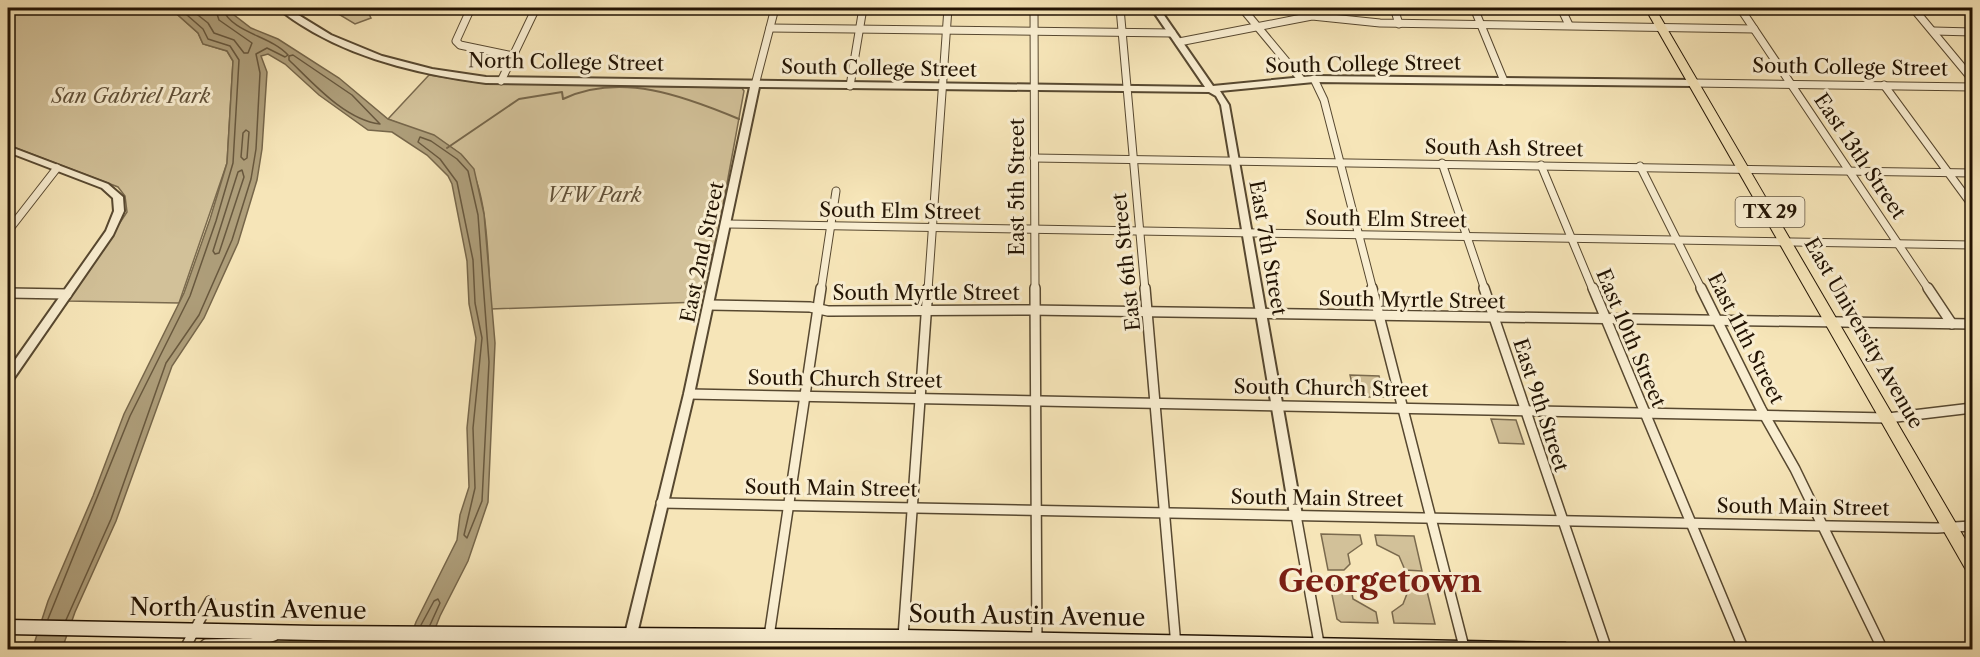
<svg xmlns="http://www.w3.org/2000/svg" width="1980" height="657" font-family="'Libre Caslon Text',serif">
	<rect width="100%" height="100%" fill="#f6e5b8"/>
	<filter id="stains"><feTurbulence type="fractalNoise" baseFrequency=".00333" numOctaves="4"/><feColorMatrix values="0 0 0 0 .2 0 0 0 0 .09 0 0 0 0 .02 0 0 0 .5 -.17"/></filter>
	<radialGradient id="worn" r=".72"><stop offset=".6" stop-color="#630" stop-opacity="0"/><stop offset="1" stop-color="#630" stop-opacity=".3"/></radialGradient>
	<g fill="#d2c199" stroke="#7a6a4e" stroke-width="1.5">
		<path d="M 8,8 L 170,8 L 198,33 L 203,44 L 227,51 L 233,61 L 227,163 L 179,303 L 68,301 L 127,212 L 125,196 L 118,187 L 8,145 Z"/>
		<path d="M 366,8 L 371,18 L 355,24 L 330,9 Z"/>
		<path d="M 429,75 L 481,83 L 742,88 L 744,91 L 719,227 L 700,302 L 491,309 C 488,271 490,175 459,153 C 439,138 411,129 388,119 Z"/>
		<path d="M 1350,375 L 1379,376 L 1384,397 L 1355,397 Z"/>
		<path d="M 1491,419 L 1516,420 L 1524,444 L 1499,443 Z"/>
		<path d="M 1321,534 L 1360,535 L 1362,544 L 1348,554 L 1350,564 L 1344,570 L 1328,570 Z"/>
		<path d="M 1375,535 L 1414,536 L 1422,571 L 1405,570 L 1399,556 L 1377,545 Z"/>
		<path d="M 1330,585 L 1347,585 L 1351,588 L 1353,599 L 1376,612 L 1378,623 L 1341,622 L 1337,619 Z"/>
		<path d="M 1410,586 L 1426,587 L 1435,624 L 1394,623 L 1392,612 L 1403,604 Z"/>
	</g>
	<path fill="#ae9e7a" stroke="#76664a" stroke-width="1.5" d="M 170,8 L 225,8 L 251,28 L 278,39 L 339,78 L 388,119 L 434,135 L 461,154 L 474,169 L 484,214 L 495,343 L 488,502 L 468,561 L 440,616 L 427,649 L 406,649 L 416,622 L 457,540 L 460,515 L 469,487 L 467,428 L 476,338 L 469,304 L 467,261 L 452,184 L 448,176 L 427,155 L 392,132 L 368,130 L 319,95 L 285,64 L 268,54 L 261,56 L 267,72 L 262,149 L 257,180 L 238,243 L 204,318 L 172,366 L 116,521 L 75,612 L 62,649 L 32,650 L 48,601 L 93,496 L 124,414 L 184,293 L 210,219 L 227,163 L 233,61 L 227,51 L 203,44 L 198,33 Z"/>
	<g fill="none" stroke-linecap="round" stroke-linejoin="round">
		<g stroke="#68583e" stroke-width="1.5">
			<path d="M 189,8 L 208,23 L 214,33 L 234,40 L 244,53 L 248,53 L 252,43 L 219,20 L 215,8"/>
			<path d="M 293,55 L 352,95 L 380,124 C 345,120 313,83 289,60 L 289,56 Z"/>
			<path d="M 246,130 L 249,132 L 247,158 L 244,160 L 241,157 L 243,133 Z"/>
			<path d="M 420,137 L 431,141 L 457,159 L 468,171 L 478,215 L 489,362 L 482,501 L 467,538 L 464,535 L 475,488 L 473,428 L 482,338 L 475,303 L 473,260 L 457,182 L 440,159 L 418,142 Z"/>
			<path d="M 242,170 L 244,177 L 219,253 L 215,254 L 213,251 L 238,172 Z"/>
			<path d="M 48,619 L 130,416 L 190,296 L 216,221 L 233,163 L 239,60 L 230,46 L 208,39 L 203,29 L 179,8"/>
			<path d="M 66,620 L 111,519 L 166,363 L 199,315 L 232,240 L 251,179 L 256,149 L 260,73 L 256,54 L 267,48 L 285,57 L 288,55 C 270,35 233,34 222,8"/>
			<path d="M 421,625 L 434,601 L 438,599 L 440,603 L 430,625"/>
		</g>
		<path stroke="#76664a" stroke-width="2" d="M 447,148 L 519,99 L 562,92 L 563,99 C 621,72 684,96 739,119"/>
		<defs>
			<g id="minor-far1">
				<path d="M 471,8 L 456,41 L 460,45 L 513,56"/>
				<path d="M 1034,8 L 1035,290"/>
				<path d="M 1120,8 L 1145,290"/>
				<path d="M 1242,8 L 1301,79"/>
				<path d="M 1394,8 L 1399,24"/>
				<path d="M 1474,8 L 1504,81"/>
				<path d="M 1561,8 L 1569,25"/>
				<path d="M 1740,8 L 1929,290"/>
				<path d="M 1913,8 L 1972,79"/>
				<path d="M 770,28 L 1172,33"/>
				<path d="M 1934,31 L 1972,32"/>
				<path d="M 1179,42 L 1312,16 L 1380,23 L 1754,29"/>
				<path d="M 1314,79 L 1324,100 L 1373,290"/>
				<path d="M 501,81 L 536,8"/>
				<path d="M 1693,83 L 1972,87"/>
				<path d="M 755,85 L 775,8"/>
				<path d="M 1884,85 L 1972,205"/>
				<path d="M 850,86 L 863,8"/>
				<path d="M 1034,158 L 1972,173"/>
				<path d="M 1442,163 L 1485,290"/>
				<path d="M 1541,165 L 1593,290"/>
				<path d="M 1640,166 L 1702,290"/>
				<path d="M 727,224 L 1972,245"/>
				<path d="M 8,231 L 57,168"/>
				<path d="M 821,290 L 836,191"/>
				<path d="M 928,290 L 948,8"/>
			</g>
			<g id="minor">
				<path d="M 1035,288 L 1037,650"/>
				<path d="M 1145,288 L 1176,646"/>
				<path d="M 1372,288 L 1464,647"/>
				<path d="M 1484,288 L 1607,650"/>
				<path d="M 1593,288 L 1744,650"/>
				<path d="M 1701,288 L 1761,409 L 1795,469 L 1883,650"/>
				<path d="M 1928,288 L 1952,324"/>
				<path d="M 8,293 L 67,294"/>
				<path d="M 709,305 L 810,307 L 828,311 L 1029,310 L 1972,324"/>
				<path d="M 689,394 L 1888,418 L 1972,408"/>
				<path d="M 661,503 L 1937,528 L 1972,526"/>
				<path d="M 1296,515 L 1320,649"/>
				<path d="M 903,637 L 928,288"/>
				<path d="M 184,650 L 210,601"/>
				<path d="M 199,650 L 206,644 L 252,643 L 274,636"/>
				<path d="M 627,650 L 631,634"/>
				<path d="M 767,650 L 821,288"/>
			</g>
			<g id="tertiary">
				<path d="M 278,8 L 287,8 L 331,35 L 382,56 L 432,69 L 486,77 L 1205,87 L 1151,8 L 1159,8 L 1213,86 L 1314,76 L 1693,80 L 1697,83 L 1693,86 L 1314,82 L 1220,91 L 1229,105 L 1302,515 L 1300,519 L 1296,520 L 1292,519 L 1290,515 L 1221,105 L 1216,96 L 1209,92 L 759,87 L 694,394 L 637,634 L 636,638 L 631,640 L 626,638 L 625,634 L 684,394 L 750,87 L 486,83 C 426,75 366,62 313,32 C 301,25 288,17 278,8 Z"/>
				<path d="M 8,146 L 108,184 L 123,197 L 124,211 L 113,235 L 12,381 L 8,382 L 8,370 L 106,231 L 114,211 L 113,198 L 102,188 L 8,152 Z"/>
				<path d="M 903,631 L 908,633 L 909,637 L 909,650 L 896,650 L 898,633 Z"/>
			</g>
			<path id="secondary" d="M 8,620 L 315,626 L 903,630 L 1565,643 L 1570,645 L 1572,650 L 1178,650 L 903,644 L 315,640 L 8,634 Z"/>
			<path id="primary" d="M 1645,8 L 1655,8 L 1972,551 L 1972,572 L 1966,570 Z"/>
		</defs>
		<use href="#minor-far1" stroke="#574830" stroke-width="9"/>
		<use href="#minor" stroke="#574830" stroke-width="12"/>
		<use href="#tertiary" stroke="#574830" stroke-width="4"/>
		<use href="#secondary" stroke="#221303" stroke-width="3"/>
		<use href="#primary" stroke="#221303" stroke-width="2"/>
		<use href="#minor-far1" stroke="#f9eed1" stroke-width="7"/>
		<use href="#minor" stroke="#f9eed1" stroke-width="9"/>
		<use href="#tertiary" fill="#f9eed1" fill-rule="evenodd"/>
		<use href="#secondary" fill="#f9eed1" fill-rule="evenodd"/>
		<use href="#primary" fill="#f6e5b8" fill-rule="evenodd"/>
	</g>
	<g text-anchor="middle" stroke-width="6" stroke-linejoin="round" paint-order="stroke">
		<rect fill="#f9eed1" stroke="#625541" stroke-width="1.5" x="1735.5" y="197" width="69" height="30" rx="4.5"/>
		<g font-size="18" font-weight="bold" fill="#221303">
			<text x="1770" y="218">TX 29</text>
		</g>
		<g font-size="20" fill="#221303" stroke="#f9eed1">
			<text transform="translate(566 62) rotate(1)" y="7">North College Street</text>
			<text transform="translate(1363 64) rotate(-1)" y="7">South College Street</text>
			<text transform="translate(1850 67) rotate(1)" y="7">South College Street</text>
			<text transform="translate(879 68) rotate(1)" y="7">South College Street</text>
			<text transform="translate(1504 148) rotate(1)" y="7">South Ash Street</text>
			<text transform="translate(1860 156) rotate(56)" y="7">East 13th Street</text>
			<text transform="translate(1017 187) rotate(-90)" y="7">East 5th Street</text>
			<text transform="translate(900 211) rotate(1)" y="7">South Elm Street</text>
			<text transform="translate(1386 219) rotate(1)" y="7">South Elm Street</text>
			<text transform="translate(1268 248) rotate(80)" y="7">East 7th Street</text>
			<text transform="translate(702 252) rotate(-78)" y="7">East 2nd Street</text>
			<text transform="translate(1126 262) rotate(-96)" y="7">East 6th Street</text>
			<text x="926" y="300">South Myrtle Street</text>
			<text transform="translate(1412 300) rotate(1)" y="7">South Myrtle Street</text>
			<text transform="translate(1864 333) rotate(60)" y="7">East University Avenue</text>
			<text transform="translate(1631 338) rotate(67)" y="7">East 10th Street</text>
			<text transform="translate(1746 338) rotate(63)" y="7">East 11th Street</text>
			<text transform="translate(845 379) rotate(1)" y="7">South Church Street</text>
			<text transform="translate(1331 388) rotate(1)" y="7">South Church Street</text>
			<text transform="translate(1541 405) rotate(72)" y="7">East 9th Street</text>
			<text transform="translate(831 488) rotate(1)" y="7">South Main Street</text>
			<text transform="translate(1317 498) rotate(1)" y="7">South Main Street</text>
			<text transform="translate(1803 507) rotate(1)" y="7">South Main Street</text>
		</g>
		<g font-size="20" font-style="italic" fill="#605038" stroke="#f9eed1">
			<text x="131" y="103">San Gabriel Park</text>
			<text x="594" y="202">VFW Park</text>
		</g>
		<g font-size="24" fill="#221303" stroke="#f9eed1">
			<text transform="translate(248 609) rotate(1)" y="8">North Austin Avenue</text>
			<text transform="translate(1027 616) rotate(1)" y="8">South Austin Avenue</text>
		</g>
		<g font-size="32" font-weight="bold" fill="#7a1f14" stroke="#f9eed1">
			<text x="1380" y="592">Georgetown</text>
		</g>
	</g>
	<rect width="1980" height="657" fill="none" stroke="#f6e5b8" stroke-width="30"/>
	<rect x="9" y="9" width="1962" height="639" fill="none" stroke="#221303" stroke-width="3"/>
	<rect x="15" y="15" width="1950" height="627" fill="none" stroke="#221303" stroke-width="1.5"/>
	<rect width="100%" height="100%" filter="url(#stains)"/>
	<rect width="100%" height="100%" fill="url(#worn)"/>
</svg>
